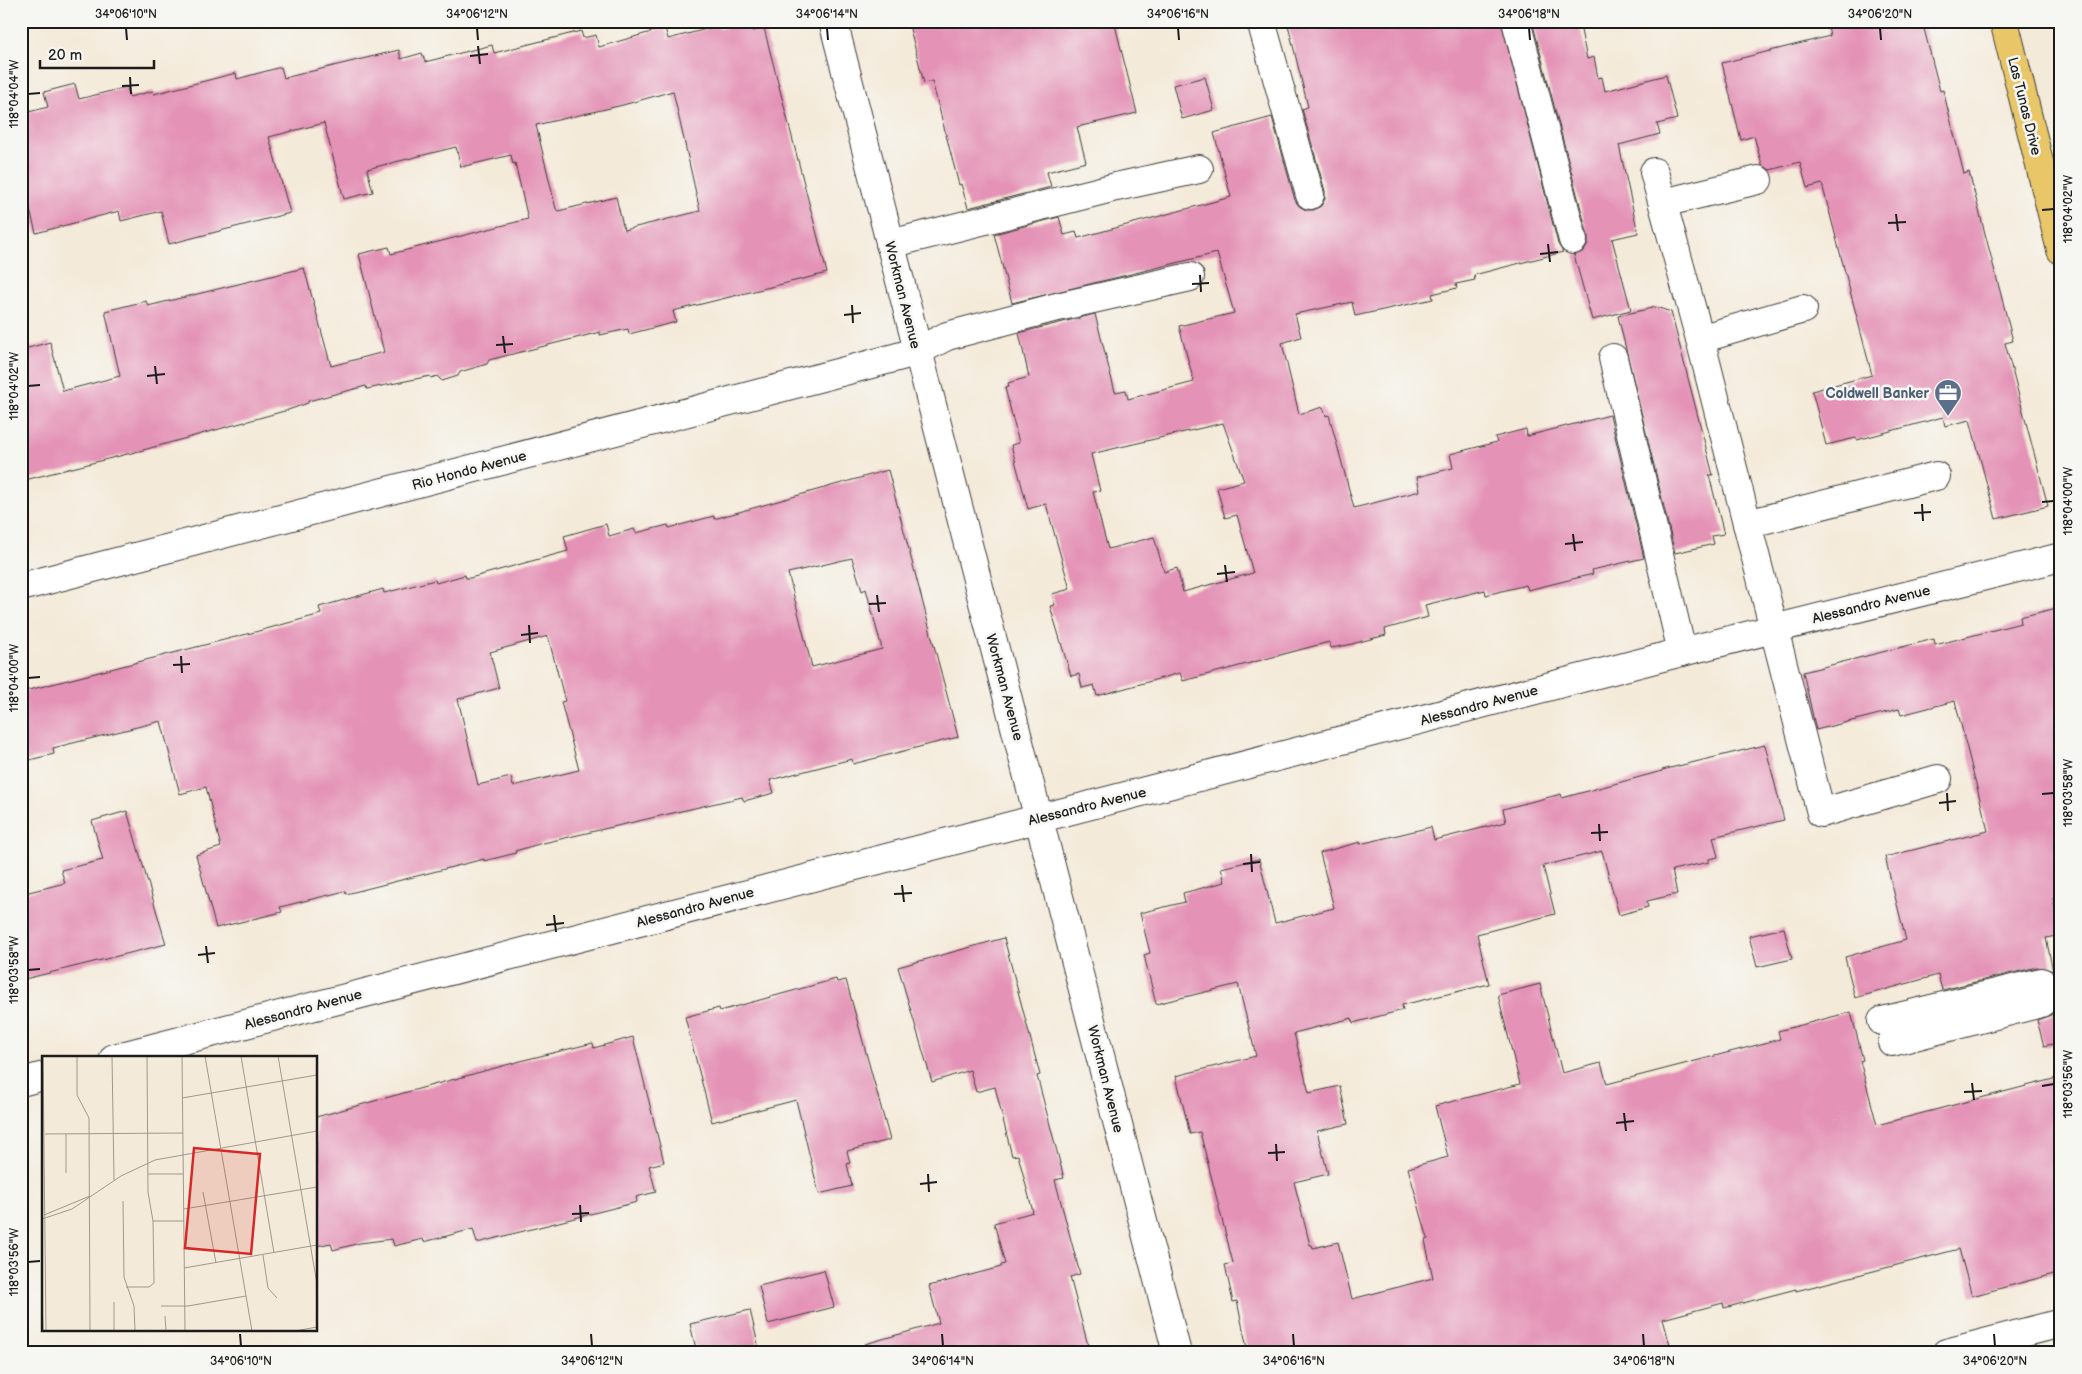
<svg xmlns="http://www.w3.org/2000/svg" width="2082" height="1374" font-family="'Balsamiq Sans',sans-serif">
	<rect width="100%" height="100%" fill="#f6f6f2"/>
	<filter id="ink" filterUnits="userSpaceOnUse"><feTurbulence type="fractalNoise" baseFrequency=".02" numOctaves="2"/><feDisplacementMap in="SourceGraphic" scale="10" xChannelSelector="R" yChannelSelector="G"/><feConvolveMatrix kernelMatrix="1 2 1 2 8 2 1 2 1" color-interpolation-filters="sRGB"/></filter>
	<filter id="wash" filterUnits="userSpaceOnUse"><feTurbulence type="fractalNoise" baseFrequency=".0096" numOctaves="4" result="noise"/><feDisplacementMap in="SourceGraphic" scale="20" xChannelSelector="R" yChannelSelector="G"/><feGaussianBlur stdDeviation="1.12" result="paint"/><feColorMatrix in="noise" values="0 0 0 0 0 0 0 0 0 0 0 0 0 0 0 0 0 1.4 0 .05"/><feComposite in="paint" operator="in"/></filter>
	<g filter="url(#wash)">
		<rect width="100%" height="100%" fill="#f4ead9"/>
		<g id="blocks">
			<g fill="#e492b6" fill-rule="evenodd">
				<path d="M 751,21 L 753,31 L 764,28 L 827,273 L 673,311 L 676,322 L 629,334 L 628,329 L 600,335 L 600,332 L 489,360 L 487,364 L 460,372 L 458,376 L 442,381 L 437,376 L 431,378 L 430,376 L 367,389 L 366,386 L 308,401 L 308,403 L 288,410 L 147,449 L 21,481 L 21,350 L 50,342 L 63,391 L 120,376 L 105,311 L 146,301 L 148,306 L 304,268 L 331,366 L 384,352 L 359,254 L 389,247 L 391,254 L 528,219 L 515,163 L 513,164 L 511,155 L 461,167 L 456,147 L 367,169 L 373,192 L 344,199 L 324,123 L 269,137 L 290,213 L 169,244 L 161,211 L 121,221 L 119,211 L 36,233 L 21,175 L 21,114 L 48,107 L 44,92 L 75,84 L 79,99 L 127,87 L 129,97 L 153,91 L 154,94 L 236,73 L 237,79 L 281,67 L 284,78 L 399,50 L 401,59 L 422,53 L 425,62 L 492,45 L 494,53 L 581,31 L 583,38 L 596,35 L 599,47 L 665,28 L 668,39 L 718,26 L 719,29 ZM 673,91 L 700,211 L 624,230 L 616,197 L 558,211 L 556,209 L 536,125 L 623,105 Z"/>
				<path d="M 908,21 L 1114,21 L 1137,113 L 1077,127 L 1086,162 L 1047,172 L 1051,187 L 968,208 L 961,184 L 959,185 L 932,81 L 924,83 Z"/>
				<path d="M 1287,21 L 1501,21 L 1558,244 L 1563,252 L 1474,275 L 1475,280 L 1456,284 L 1457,288 L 1432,294 L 1433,299 L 1355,316 L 1352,302 L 1295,314 L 1301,337 L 1282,343 L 1299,414 L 1323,407 L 1326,416 L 1329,415 L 1354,508 L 1420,491 L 1417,477 L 1453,468 L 1450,454 L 1497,442 L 1495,437 L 1526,429 L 1527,436 L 1610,415 L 1644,558 L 1592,570 L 1593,574 L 1528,590 L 1526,585 L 1486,595 L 1485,590 L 1425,605 L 1428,617 L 1385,629 L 1386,635 L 1348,645 L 1331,648 L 1329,642 L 1183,681 L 1180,673 L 1097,696 L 1094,685 L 1082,688 L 1079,674 L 1071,676 L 1050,606 L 1055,605 L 1052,594 L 1070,589 L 1046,504 L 1028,509 L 1011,445 L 1019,443 L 1005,388 L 1009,387 L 1008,383 L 1029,377 L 1019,333 L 1095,314 L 1115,392 L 1126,390 L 1128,399 L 1194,382 L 1179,326 L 1234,313 L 1217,253 L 1012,303 L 994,234 L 1059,217 L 1064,235 L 1076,232 L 1078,238 L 1231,197 L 1214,133 L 1272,117 L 1295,200 L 1299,206 L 1306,210 L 1314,210 L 1321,206 L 1325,199 L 1325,191 L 1302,109 L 1308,107 ZM 1223,423 L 1244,481 L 1217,488 L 1225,518 L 1237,515 L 1253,573 L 1183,592 L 1177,568 L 1164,572 L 1154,537 L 1108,549 L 1093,492 L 1100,491 L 1091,454 Z"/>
				<path d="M 1532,21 L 1579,21 L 1587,59 L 1594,57 L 1598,78 L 1602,77 L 1605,91 L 1666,75 L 1677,119 L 1657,124 L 1660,134 L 1619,145 L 1638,233 L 1612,239 L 1631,310 L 1592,320 L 1574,255 L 1584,251 L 1588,244 L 1588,236 Z"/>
				<path d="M 1827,21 L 1922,21 L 1940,91 L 1943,90 L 1964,174 L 1969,172 L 2013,341 L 2005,343 L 2048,506 L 1996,519 L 1970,420 L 1945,426 L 1943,417 L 1857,440 L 1856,438 L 1826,445 L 1812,391 L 1872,375 L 1822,184 L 1807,188 L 1800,162 L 1770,170 L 1762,165 L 1754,136 L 1741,140 L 1722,63 L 1830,36 Z"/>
				<path d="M 1205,77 L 1214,110 L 1182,119 L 1173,85 Z"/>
				<path d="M 1656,307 L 1671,312 L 1713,475 L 1709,475 L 1724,534 L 1712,536 L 1714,544 L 1675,553 L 1618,316 Z"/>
				<path d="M 888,470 L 958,737 L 853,764 L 852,759 L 770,780 L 774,793 L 744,801 L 742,797 L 539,844 L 515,851 L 516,853 L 484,861 L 484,859 L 346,894 L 345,891 L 280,907 L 282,912 L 216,928 L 196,855 L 221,847 L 206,787 L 180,794 L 161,721 L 53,748 L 54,754 L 21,762 L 21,692 L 255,632 L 321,614 L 319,607 L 383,589 L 384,593 L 435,580 L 436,583 L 465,575 L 466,578 L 470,578 L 568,551 L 564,536 L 606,524 L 609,536 L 634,529 L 636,533 L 668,525 L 669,528 L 714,516 L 714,519 ZM 852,558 L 862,591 L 866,589 L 882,649 L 812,667 L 788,573 ZM 548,636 L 565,701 L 561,702 L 579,770 L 513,786 L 511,777 L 478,785 L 458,699 L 499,688 L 490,652 Z"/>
				<path d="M 2061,607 L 2061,896 L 2053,898 L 2061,935 L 2046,938 L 2053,971 L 2037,967 L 1942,990 L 1938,975 L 1855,998 L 1845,957 L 1906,940 L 1885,857 L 1988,831 L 1955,701 L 1901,715 L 1899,709 L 1816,730 L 1803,672 L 1934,639 L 1935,645 L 2021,623 L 2020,617 Z"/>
				<path d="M 1765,745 L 1784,820 L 1713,837 L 1718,857 L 1709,859 L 1709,862 L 1672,870 L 1677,894 L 1647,901 L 1648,907 L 1619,915 L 1602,851 L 1543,866 L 1555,914 L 1477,934 L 1489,984 L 1402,1005 L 1403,1010 L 1353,1023 L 1352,1018 L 1294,1033 L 1309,1093 L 1340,1086 L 1348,1124 L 1317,1131 L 1328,1174 L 1294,1182 L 1310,1245 L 1312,1245 L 1313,1248 L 1338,1242 L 1352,1299 L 1433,1278 L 1425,1240 L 1428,1239 L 1408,1168 L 1448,1157 L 1435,1106 L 1520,1084 L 1498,995 L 1540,984 L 1562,1073 L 1601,1063 L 1607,1084 L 1780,1039 L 1778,1031 L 1851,1012 L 1863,1060 L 1860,1061 L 1877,1125 L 2061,1077 L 2061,1272 L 1972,1296 L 1959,1249 L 1796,1291 L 1796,1289 L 1724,1308 L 1723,1303 L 1663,1319 L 1672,1353 L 1248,1353 L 1237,1301 L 1233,1302 L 1225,1265 L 1233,1263 L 1200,1132 L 1190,1134 L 1176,1076 L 1256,1056 L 1238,984 L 1156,1004 L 1144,955 L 1150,953 L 1140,913 L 1185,902 L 1183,893 L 1225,882 L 1221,868 L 1259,859 L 1275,923 L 1334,908 L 1320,853 L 1360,842 L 1360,844 L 1431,827 L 1434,840 L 1506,822 L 1503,809 L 1561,794 L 1562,798 L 1662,771 L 1662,770 Z"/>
				<path d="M 127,811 L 166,944 L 25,979 L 21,963 L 21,894 L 65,883 L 61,870 L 103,860 L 92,821 Z"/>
				<path d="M 1784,928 L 1792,959 L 1757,967 L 1749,936 Z"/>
				<path d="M 1004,938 L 1040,1075 L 1037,1076 L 1064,1178 L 1055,1180 L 1080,1274 L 1070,1277 L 1090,1353 L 866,1353 L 865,1344 L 939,1323 L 929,1286 L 1001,1267 L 1001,1265 L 1005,1264 L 994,1223 L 1033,1212 L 1018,1155 L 1012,1156 L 995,1087 L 976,1092 L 970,1070 L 932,1082 L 898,967 Z"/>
				<path d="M 836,979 L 837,982 L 846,980 L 890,1140 L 847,1151 L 850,1163 L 847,1164 L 852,1186 L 819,1194 L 796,1100 L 712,1122 L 685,1017 L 719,1008 L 720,1011 Z"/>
				<path d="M 2061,1007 L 2061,1042 L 2044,1046 L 2037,1020 L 2051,1015 Z"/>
				<path d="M 633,1037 L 664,1162 L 649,1166 L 656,1192 L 636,1197 L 637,1202 L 477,1243 L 473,1229 L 424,1242 L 423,1239 L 394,1246 L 392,1239 L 360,1243 L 333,1250 L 331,1243 L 316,1246 L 316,1117 L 528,1059 L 593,1043 L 594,1048 Z"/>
				<path d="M 824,1270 L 834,1307 L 768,1324 L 759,1286 Z"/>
				<path d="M 750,1310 L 760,1353 L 697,1353 L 690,1324 Z"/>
			</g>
		</g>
	</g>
	<g filter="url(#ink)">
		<use href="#blocks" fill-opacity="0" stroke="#3c3b38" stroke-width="1"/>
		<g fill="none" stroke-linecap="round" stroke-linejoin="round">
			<defs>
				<g id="minor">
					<path d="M 833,21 C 946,465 1063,909 1177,1353"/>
					<path d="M 1261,21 L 1310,195"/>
					<path d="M 1516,21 L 1573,240"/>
					<path d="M 1654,172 L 1700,339 L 1821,813 L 1938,779"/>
					<path d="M 1663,203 L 1758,180"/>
					<path d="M 890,244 L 1116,187 L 1199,169"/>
					<path d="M 1700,339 L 1803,309"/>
					<path d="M 1613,358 L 1682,652"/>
					<path d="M 1747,524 L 1936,476"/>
					<path d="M 21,587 L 879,362 L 916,352 L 947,336 L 1053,308 L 1190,277"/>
					<path d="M 1882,1021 L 2041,982 L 2057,990 L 2061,989"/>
					<path d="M 1892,1042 L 2041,1003 L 2057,990"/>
					<path d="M 114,1058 L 1682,652 L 2061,557"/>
					<path d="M 21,1082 L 44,1076"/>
					<path d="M 1946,1353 L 2061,1323"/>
				</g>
				<path id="major" d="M 2004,21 L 2061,250"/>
			</defs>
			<use href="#minor" stroke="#3c3b38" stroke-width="30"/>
			<use href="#major" stroke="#3c3b38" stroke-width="30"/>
			<use href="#minor" stroke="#fff" stroke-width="28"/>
			<use href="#major" stroke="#e9c769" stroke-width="28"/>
		</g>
	</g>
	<path fill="none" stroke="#1c1c1c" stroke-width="2" d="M 126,28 L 127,40M 477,28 L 478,40M 827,28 L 828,40M 1178,28 L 1179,40M 1529,28 L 1530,40M 1880,28 L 1881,40M 478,46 L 480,64M 470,56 L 488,54M 130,77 L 131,94M 122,86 L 139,85M 28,94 L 40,93M 2042,210 L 2054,209M 1896,214 L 1898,231M 1888,223 L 1906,222M 1548,244 L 1550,262M 1540,254 L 1558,252M 1200,275 L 1201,292M 1192,284 L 1209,283M 852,305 L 853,323M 844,315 L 861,313M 503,336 L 505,353M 496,345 L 513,344M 155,366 L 157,384M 147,376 L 165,374M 28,386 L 40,385M 2042,502 L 2054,501M 1922,504 L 1923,521M 1914,513 L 1931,512M 1573,534 L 1575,551M 1565,544 L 1583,542M 1225,565 L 1227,582M 1217,574 L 1235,572M 877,595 L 879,612M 869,604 L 886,603M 529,625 L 530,643M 521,635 L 538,633M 181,656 L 182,673M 173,665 L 190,664M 28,678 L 40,677M 1947,793 L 1948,811M 2042,794 L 2054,793M 1939,803 L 1956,801M 1599,824 L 1600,841M 1591,833 L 1608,832M 1251,854 L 1252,872M 1243,864 L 1260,862M 902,885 L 904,902M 894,894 L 912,893M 554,915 L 556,932M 546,925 L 564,923M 206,946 L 208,963M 198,955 L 215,953M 28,970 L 40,969M 1972,1083 L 1974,1100M 2042,1086 L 2054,1084M 1964,1092 L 1982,1091M 1624,1113 L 1626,1131M 1616,1123 L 1634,1121M 1276,1144 L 1277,1161M 1268,1153 L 1285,1152M 928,1174 L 929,1192M 920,1184 L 937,1182M 580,1205 L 581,1222M 572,1214 L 589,1213M 28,1262 L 40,1261M 240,1334 L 241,1346M 591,1334 L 592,1346M 942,1334 L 943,1346M 1293,1334 L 1294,1346M 1643,1334 L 1644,1346M 1994,1334 L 1995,1346"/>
	<defs>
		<symbol id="office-pin" viewBox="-11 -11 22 30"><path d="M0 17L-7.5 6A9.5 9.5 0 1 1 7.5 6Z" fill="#5c6f8a" stroke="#f6f6f2"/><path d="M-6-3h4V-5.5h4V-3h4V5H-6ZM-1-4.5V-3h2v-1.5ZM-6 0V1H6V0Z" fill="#fff"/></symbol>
	</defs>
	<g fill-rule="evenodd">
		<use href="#office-pin" x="1932" y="377" width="32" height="43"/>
	</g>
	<g text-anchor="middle" stroke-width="5" stroke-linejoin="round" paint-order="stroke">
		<g font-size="14" fill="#1c1c1c" stroke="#f6f6f2">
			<text transform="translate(2025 106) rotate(76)" y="5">Las Tunas Drive</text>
			<text transform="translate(903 295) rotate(76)" y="5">Workman Avenue</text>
			<text transform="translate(469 470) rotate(-15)" y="5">Rio Hondo Avenue</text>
			<text transform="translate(1871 604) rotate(-14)" y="5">Alessandro Avenue</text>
			<text transform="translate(1005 687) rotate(75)" y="5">Workman Avenue</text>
			<text transform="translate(1479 705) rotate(-15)" y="5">Alessandro Avenue</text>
			<text transform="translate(1087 806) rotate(-14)" y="5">Alessandro Avenue</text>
			<text transform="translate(695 907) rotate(-15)" y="5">Alessandro Avenue</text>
			<text transform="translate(303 1009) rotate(-15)" y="5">Alessandro Avenue</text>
			<text transform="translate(1106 1079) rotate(76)" y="5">Workman Avenue</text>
		</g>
		<g font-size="14" font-weight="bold" fill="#4e5e75" stroke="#f6f6f2" text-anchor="end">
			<text x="1929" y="398">Coldwell Banker</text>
		</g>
	</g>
	<g transform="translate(42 1056)">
		<rect width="275" height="275" fill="#f4ead9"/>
		<path fill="none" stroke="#9e988d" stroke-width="1" d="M 1,0 L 4,275M 35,0 L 35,39 L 47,62 L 48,275M 70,0 L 72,124M 140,0 L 143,275M 163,0 L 210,275M 199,0 L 232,197M 236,0 L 275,228M 140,42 L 275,19M 3,78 L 141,77M 24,78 L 24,117M 106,118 L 141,118M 161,136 L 174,207M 81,145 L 82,221 L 92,250 L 93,275M 142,153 L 275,131M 2,159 L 48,140M 0,163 L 30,153 L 79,120 L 113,104 L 275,75M 111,165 L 142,165M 221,199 L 226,232 L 235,242M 142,212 L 275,189M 84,231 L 107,231 L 112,227 L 111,165 L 106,136 L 105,0M 0,239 L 1,275M 72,246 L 72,275M 119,250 L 146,250 L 204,240M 123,260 L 124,275M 253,275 L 275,271"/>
		<path fill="#d62828" fill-opacity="0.15" stroke="#d62828" stroke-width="2.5" d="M 152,92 L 218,98 L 209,198 L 143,192 Z"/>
		<rect width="275" height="275" fill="none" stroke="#1c1c1c" stroke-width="2.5"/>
	</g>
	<rect width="2082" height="1374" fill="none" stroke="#f6f6f2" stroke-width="55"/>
	<path d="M40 60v8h114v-8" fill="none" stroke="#1c1c1c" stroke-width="2.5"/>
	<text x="48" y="60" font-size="15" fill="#1c1c1c" stroke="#f6f6f2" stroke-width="4" paint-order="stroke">20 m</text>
	<rect x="28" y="28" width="2026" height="1318" fill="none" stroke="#1c1c1c" stroke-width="2"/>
	<g font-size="12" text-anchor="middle" fill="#1c1c1c">
		<text x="126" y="18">34°06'10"N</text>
		<text x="477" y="18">34°06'12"N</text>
		<text x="827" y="18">34°06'14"N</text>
		<text x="1178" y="18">34°06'16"N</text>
		<text x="1529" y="18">34°06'18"N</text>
		<text x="1880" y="18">34°06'20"N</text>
		<text transform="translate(14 94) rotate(-90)" y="4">118°04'04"W</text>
		<text transform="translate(2068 209) rotate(-90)" y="4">118°04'02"W</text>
		<text transform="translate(14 386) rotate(-90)" y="4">118°04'02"W</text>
		<text transform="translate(2068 501) rotate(-90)" y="4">118°04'00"W</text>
		<text transform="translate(14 678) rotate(-90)" y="4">118°04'00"W</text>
		<text transform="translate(2068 793) rotate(-90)" y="4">118°03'58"W</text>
		<text transform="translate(14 970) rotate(-90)" y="4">118°03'58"W</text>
		<text transform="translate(2068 1084) rotate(-90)" y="4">118°03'56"W</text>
		<text transform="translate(14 1262) rotate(-90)" y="4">118°03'56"W</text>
		<text x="241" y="1365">34°06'10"N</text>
		<text x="592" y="1365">34°06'12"N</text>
		<text x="943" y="1365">34°06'14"N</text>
		<text x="1294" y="1365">34°06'16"N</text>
		<text x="1644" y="1365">34°06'18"N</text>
		<text x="1995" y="1365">34°06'20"N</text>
	</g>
</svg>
